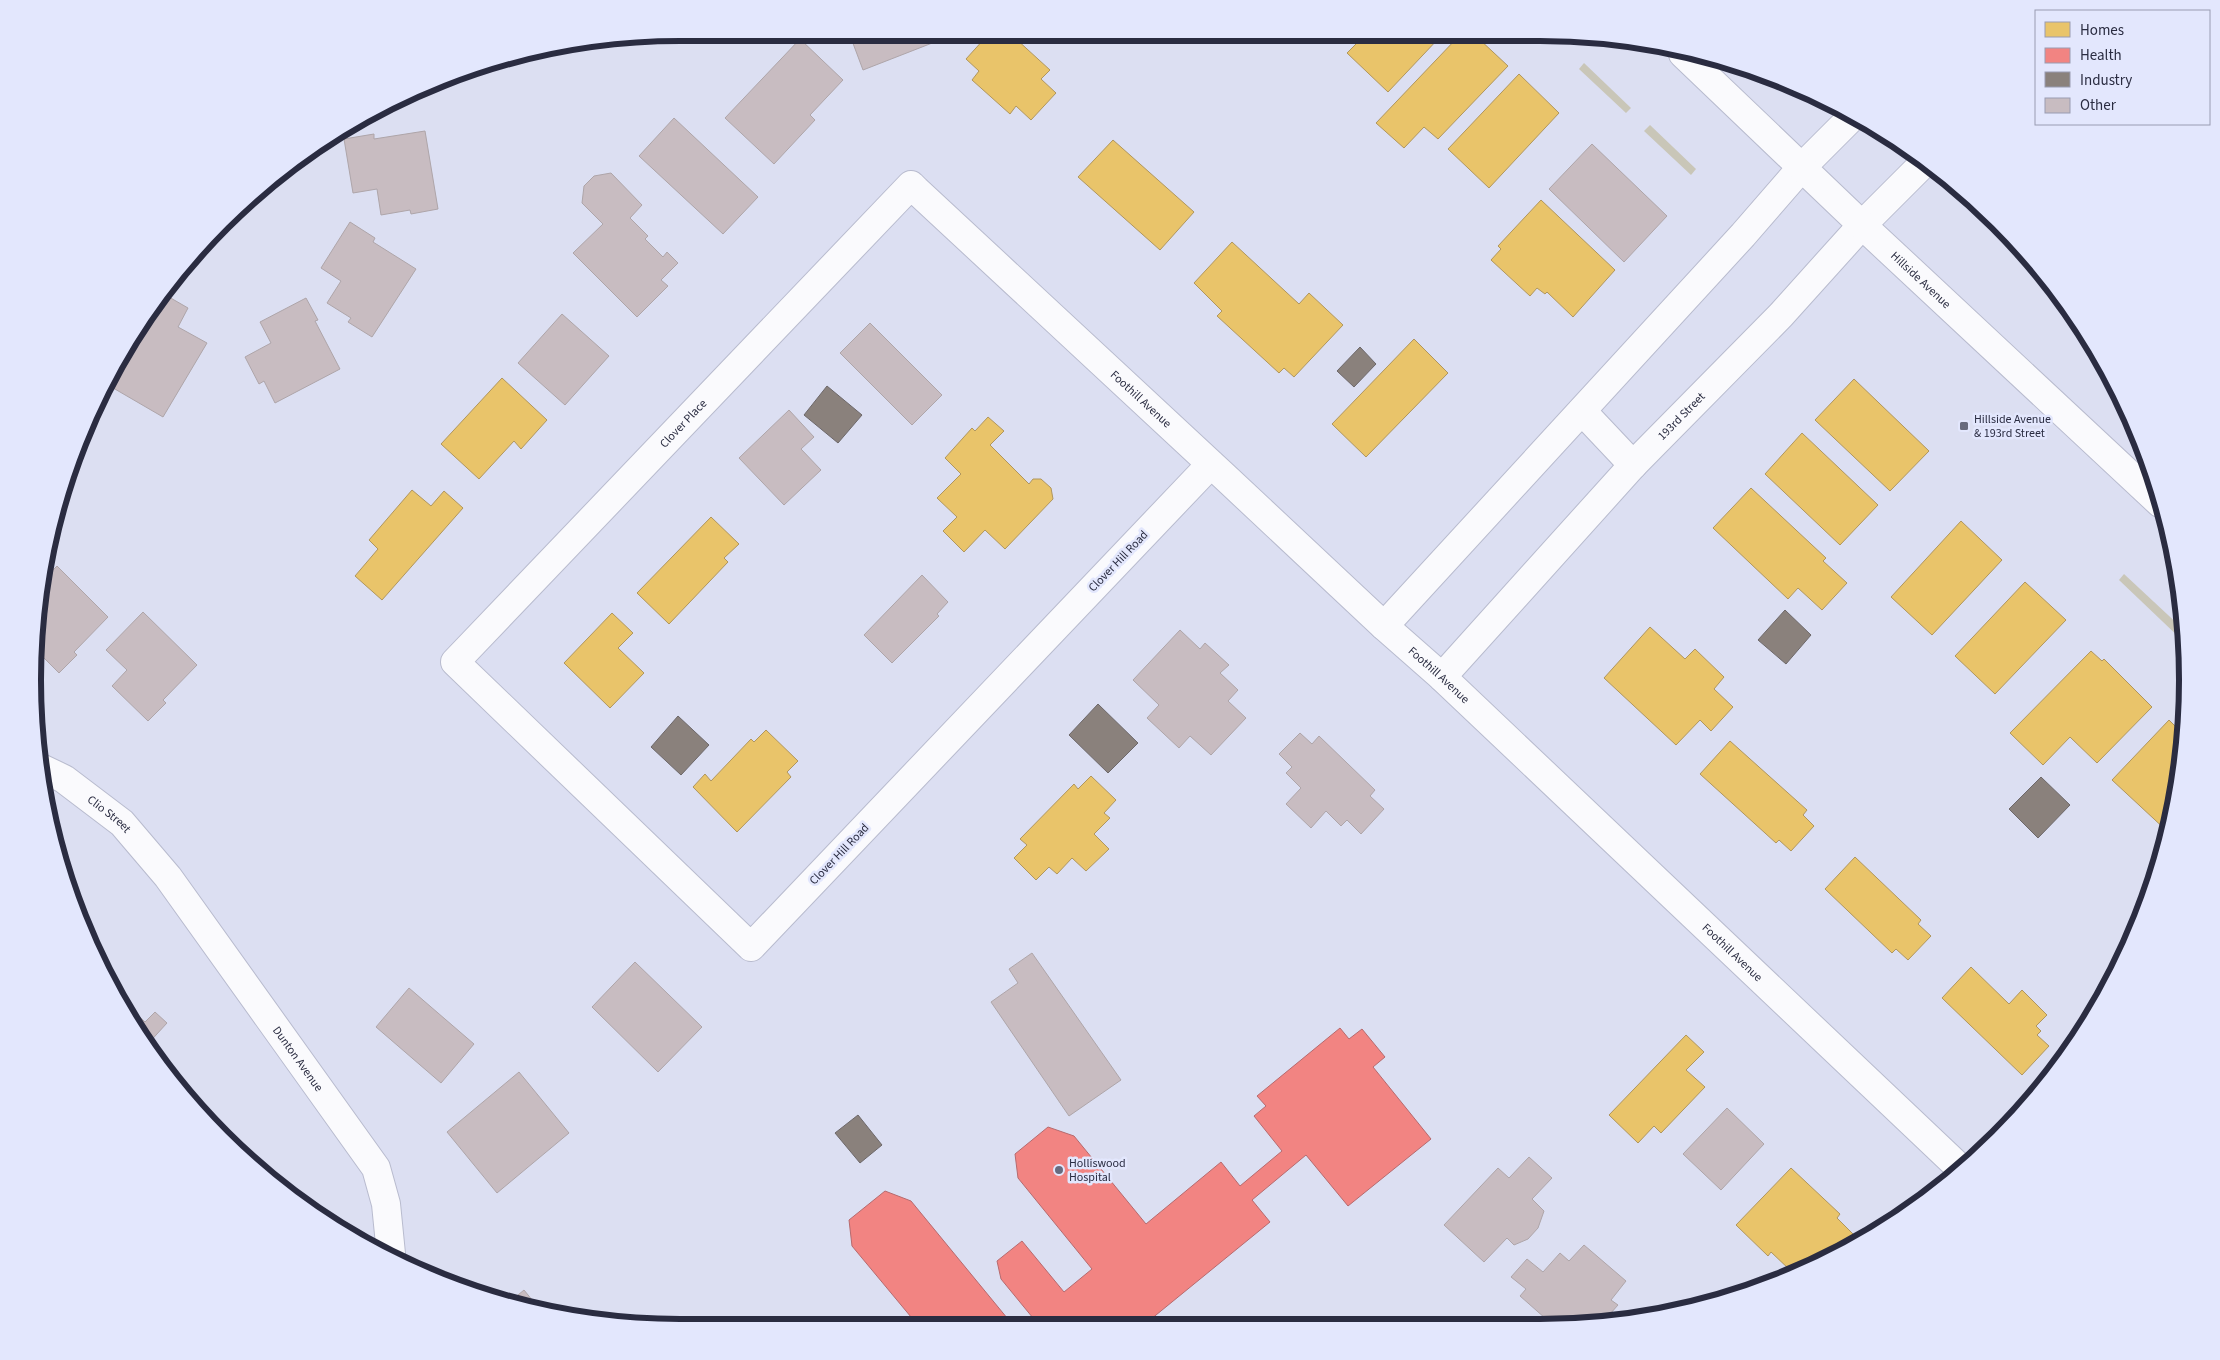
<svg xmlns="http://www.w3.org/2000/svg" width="2220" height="1360" font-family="'Source Sans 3',sans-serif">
	<rect width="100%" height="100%" fill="#dcdff2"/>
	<g fill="#c9c6b8">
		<path d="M 1584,63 L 1631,108 L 1626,113 L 1579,69 Z"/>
		<path d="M 1650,125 L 1696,169 L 1691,175 L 1644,131 Z"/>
		<path d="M 2124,574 L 2183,629 L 2183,641 L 2119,580 Z"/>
	</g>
	<g fill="#e9c46a" stroke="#b0965e">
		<path d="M 985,38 L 997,38 L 1003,43 L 1008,38 L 1015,38 L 1050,70 L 1041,79 L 1056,93 L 1031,120 L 1016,106 L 1010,114 L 972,80 L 979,71 L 966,59 Z"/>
		<path d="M 1362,38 L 1439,38 L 1388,92 L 1347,53 Z"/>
		<path d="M 1457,38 L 1478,38 L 1508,66 L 1438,139 L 1424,127 L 1404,148 L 1376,123 Z"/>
		<path d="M 1519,74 L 1559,113 L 1489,188 L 1448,149 Z"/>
		<path d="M 1113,140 L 1194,212 L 1160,250 L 1078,177 Z"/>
		<path d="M 1541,200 L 1615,270 L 1573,317 L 1547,292 L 1545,294 L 1537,288 L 1530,296 L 1491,260 L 1501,249 L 1498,246 Z"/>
		<path d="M 1232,242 L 1299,304 L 1309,293 L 1343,325 L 1294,377 L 1284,368 L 1279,373 L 1217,316 L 1222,311 L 1194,283 Z"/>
		<path d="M 1414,339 L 1448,373 L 1366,457 L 1332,424 Z"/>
		<path d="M 502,378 L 547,420 L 521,449 L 514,441 L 479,479 L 441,444 Z"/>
		<path d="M 1854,379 L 1929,451 L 1890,491 L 1815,420 Z"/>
		<path d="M 988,417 L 1004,431 L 990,445 L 1029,484 L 1033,479 L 1041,479 L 1051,488 L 1053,499 L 1005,549 L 985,530 L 964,552 L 943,531 L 957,517 L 937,498 L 961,474 L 945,458 L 972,428 L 975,431 Z"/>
		<path d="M 1802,433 L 1878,505 L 1840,545 L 1765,474 Z"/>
		<path d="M 1751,488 L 1826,558 L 1823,561 L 1847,583 L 1822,610 L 1798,588 L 1788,599 L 1713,528 Z"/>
		<path d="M 412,490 L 431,506 L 444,491 L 463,508 L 382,600 L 355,576 L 378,549 L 369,540 Z"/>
		<path d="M 711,517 L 739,544 L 724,558 L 728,562 L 669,624 L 637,593 Z"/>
		<path d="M 1961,521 L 2002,560 L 1932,635 L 1891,597 Z"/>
		<path d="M 2025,582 L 2066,620 L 1995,694 L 1955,656 Z"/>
		<path d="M 612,613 L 633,633 L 618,648 L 644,673 L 610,708 L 564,663 Z"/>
		<path d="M 1650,627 L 1685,659 L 1695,649 L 1724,677 L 1714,689 L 1733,707 L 1711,731 L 1700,720 L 1676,745 L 1604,678 Z"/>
		<path d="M 2091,651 L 2102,661 L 2104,659 L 2152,707 L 2097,763 L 2070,737 L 2043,765 L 2010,733 Z"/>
		<path d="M 2169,720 L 2184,735 L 2168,832 L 2112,780 Z"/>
		<path d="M 766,730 L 798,761 L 787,772 L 791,777 L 737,832 L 693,787 L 705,774 L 711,781 L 751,739 L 754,742 Z"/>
		<path d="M 1730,741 L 1807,810 L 1803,815 L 1814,826 L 1791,851 L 1779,840 L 1776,843 L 1700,774 Z"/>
		<path d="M 1091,776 L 1116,800 L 1104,813 L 1110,818 L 1094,834 L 1109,849 L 1086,871 L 1072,858 L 1057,874 L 1049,867 L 1036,880 L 1014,858 L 1027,845 L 1020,839 L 1074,784 L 1078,789 Z"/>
		<path d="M 1855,857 L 1921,920 L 1918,924 L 1931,936 L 1908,960 L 1896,949 L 1892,953 L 1825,889 Z"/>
		<path d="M 1971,967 L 2009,1004 L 2022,990 L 2047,1015 L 2036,1026 L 2041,1031 L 2037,1035 L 2049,1046 L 2022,1075 L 1942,998 Z"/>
		<path d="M 1686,1035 L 1704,1052 L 1686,1070 L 1705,1087 L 1661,1133 L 1654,1126 L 1638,1143 L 1609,1115 Z"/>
		<path d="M 1791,1168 L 1840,1214 L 1837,1218 L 1861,1242 L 1791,1271 L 1771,1252 L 1768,1256 L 1736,1225 Z"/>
	</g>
	<g fill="#f28482" stroke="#b66a6e">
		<path d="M 1340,1028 L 1349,1039 L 1362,1029 L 1385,1057 L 1373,1067 L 1431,1139 L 1348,1206 L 1306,1155 L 1252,1200 L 1270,1222 L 1145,1324 L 1026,1324 L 1033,1318 L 1001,1279 L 997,1261 L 1022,1241 L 1064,1292 L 1092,1269 L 1018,1178 L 1015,1154 L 1048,1127 L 1074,1136 L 1146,1224 L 1221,1162 L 1240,1186 L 1282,1151 L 1254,1116 L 1266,1106 L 1257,1096 Z"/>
		<path d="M 885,1191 L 911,1201 L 1012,1324 L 916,1323 L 852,1246 L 849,1220 Z"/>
	</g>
	<g fill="#8a817c" stroke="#6d686a">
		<path d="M 1360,347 L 1376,364 L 1354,387 L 1337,371 Z"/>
		<path d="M 827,386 L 862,415 L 838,443 L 804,415 Z"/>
		<path d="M 1785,610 L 1811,635 L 1786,664 L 1758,640 Z"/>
		<path d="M 1098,704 L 1138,743 L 1108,773 L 1069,735 Z"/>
		<path d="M 678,716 L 709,745 L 681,775 L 651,747 Z"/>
		<path d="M 2041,777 L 2070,805 L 2038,838 L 2009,809 Z"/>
		<path d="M 858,1115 L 882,1145 L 860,1163 L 835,1133 Z"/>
	</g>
	<g fill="#c8bcc1" stroke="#aea5a9">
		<path d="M 851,38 L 945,38 L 863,70 Z"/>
		<path d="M 800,39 L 843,80 L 810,115 L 815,120 L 774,164 L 725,118 Z"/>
		<path d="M 674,118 L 758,197 L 723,234 L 639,156 Z"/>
		<path d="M 425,131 L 438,209 L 411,214 L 410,210 L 381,215 L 377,189 L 353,193 L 344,139 L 374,134 L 374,139 Z"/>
		<path d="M 1592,144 L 1667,216 L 1624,262 L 1549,189 Z"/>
		<path d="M 611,173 L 642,205 L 630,218 L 648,236 L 645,239 L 663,257 L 667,252 L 678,263 L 661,280 L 668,286 L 637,317 L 573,253 L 603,224 L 582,203 L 584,186 L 594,176 Z"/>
		<path d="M 350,222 L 375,238 L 373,242 L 416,269 L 372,337 L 348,322 L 351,318 L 327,303 L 341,281 L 321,268 Z"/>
		<path d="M 162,293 L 188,308 L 178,327 L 207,343 L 163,417 L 108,385 L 118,369 L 116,367 Z"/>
		<path d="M 306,298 L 318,320 L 315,321 L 340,369 L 275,403 L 264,381 L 259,384 L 245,357 L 271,343 L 260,322 Z"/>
		<path d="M 562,314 L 609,356 L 565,405 L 518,363 Z"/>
		<path d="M 870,323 L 942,395 L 912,425 L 840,353 Z"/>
		<path d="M 789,410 L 814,437 L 801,449 L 821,470 L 784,505 L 739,458 Z"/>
		<path d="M 57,566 L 108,617 L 74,652 L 77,655 L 59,673 L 35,649 L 36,627 L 39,624 L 36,621 L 41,582 Z"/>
		<path d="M 922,575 L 948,602 L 937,614 L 939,616 L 892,663 L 864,635 Z"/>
		<path d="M 143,612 L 197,665 L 163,700 L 166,703 L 148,721 L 112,686 L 127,670 L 106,650 Z"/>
		<path d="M 1180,630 L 1200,649 L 1205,643 L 1229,665 L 1220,673 L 1238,690 L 1228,701 L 1246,718 L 1211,755 L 1190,736 L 1179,748 L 1147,718 L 1159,705 L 1133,680 Z"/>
		<path d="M 1300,733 L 1312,744 L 1319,736 L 1375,790 L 1370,796 L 1384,809 L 1361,834 L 1347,820 L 1341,826 L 1326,811 L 1311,828 L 1286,804 L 1301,788 L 1286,773 L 1292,767 L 1279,754 Z"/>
		<path d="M 1032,953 L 1121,1080 L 1069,1116 L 991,1002 L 1018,983 L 1009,969 Z"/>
		<path d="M 635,962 L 702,1027 L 658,1072 L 592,1007 Z"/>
		<path d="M 409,988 L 474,1044 L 441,1083 L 376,1027 Z"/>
		<path d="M 123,1001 L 145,1022 L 155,1012 L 167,1023 L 146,1046 Z"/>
		<path d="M 519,1072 L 569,1133 L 497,1193 L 447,1132 Z"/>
		<path d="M 1727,1108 L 1764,1144 L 1721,1190 L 1683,1154 Z"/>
		<path d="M 1529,1157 L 1552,1178 L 1532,1199 L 1544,1211 L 1538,1228 L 1528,1239 L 1514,1245 L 1507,1238 L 1484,1262 L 1444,1225 L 1498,1168 L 1509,1178 Z"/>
		<path d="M 1584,1245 L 1626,1281 L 1611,1300 L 1618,1305 L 1602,1323 L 1583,1326 L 1554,1326 L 1520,1296 L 1526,1289 L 1511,1277 L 1527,1259 L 1543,1272 L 1560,1253 L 1569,1261 Z"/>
		<path d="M 524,1290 L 537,1306 L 512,1300 Z"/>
	</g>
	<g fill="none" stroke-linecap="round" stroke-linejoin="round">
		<defs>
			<g id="minor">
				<path d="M 1582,411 L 1633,465"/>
				<path id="s1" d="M 1211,464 L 751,947 L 455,662 L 911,185 L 916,190 L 1211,464 L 1224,476 L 1384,626 L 1442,677 L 1962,1170"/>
				<path d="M 1384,626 L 1743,235 L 1802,167 L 1851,118"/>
				<path id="s2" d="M 1442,677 L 1633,465 L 1781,315 L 1862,225 L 1926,161"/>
				<path id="s3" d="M 39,767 L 64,779 L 122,823 L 168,877 L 376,1168 L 386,1204 L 391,1254"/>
			</g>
			<g id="major">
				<path id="s4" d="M 1683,54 L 1862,225 L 2160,503"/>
			</g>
		</defs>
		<use href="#minor" stroke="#b8bbce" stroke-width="30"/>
		<use href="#major" stroke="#b8bbce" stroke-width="30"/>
		<use href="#minor" stroke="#fafafd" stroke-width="28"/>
		<use href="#major" stroke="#fafafd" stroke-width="28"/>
	</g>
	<g fill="#686b7f" stroke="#e3e7fd" stroke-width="2">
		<rect x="1959" y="421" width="10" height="10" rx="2.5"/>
		<circle cx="1059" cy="1170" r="5"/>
	</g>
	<g text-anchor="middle" stroke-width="5" stroke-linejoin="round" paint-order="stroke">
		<g font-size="12" fill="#2a2c41" stroke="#e3e7fd">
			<text dy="4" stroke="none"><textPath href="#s4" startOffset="328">Hillside Avenue</textPath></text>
			<text dy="4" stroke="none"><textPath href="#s1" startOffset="2052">Foothill Avenue</textPath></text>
			<text dy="4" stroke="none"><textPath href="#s2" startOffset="354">193rd Street</textPath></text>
			<text dy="4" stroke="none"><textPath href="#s1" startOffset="1408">Clover Place</textPath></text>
			<text transform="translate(1118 561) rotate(-46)" y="4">Clover Hill Road</text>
			<text dy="4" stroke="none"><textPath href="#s1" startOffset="2458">Foothill Avenue</textPath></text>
			<text dy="4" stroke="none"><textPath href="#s3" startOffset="85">Clio Street</textPath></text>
			<text transform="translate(839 854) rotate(-46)" y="4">Clover Hill Road</text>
			<text dy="4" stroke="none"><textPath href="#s1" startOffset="2862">Foothill Avenue</textPath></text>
			<text dy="4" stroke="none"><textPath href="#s3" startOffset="395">Dunton Avenue</textPath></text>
		</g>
		<g font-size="12" fill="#2a2c41" stroke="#e3e7fd" text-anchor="start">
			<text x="1974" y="423">Hillside Avenue<tspan x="1974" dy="14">&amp; 193rd Street</tspan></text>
			<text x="1069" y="1167">Holliswood<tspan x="1069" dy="14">Hospital</tspan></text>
		</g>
	</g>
	<path d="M0 0H2220V1360H0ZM680 41H1540A639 639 0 0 1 2179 680V680A639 639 0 0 1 1540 1319H680A639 639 0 0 1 41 680V680A639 639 0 0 1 680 41Z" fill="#e3e7fd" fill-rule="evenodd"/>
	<path fill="none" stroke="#2a2c41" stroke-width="6" d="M680 41H1540A639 639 0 0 1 2179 680V680A639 639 0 0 1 1540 1319H680A639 639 0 0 1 41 680V680A639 639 0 0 1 680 41Z"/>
	<rect x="2035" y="10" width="175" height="115" fill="#e3e7fd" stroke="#999cb2"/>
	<rect x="2045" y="22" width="25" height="15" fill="#e9c46a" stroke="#999cb2"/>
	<text x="2080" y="35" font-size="15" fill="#2a2c41">Homes</text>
	<rect x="2045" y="48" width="25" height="15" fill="#f28482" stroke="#999cb2"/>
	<text x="2080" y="60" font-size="15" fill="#2a2c41">Health</text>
	<rect x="2045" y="72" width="25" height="15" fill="#8a817c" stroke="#999cb2"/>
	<text x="2080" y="85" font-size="15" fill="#2a2c41">Industry</text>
	<rect x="2045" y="98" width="25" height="15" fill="#c8bcc1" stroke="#999cb2"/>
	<text x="2080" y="110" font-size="15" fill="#2a2c41">Other</text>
</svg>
